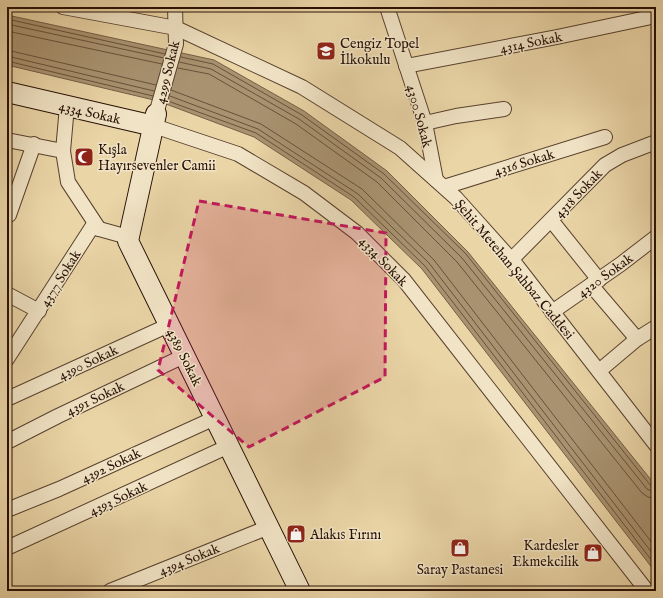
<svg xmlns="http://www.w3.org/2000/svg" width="663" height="598" font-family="'IM FELL English',serif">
	<rect width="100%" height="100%" fill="#ead5a7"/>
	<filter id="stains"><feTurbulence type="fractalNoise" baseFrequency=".005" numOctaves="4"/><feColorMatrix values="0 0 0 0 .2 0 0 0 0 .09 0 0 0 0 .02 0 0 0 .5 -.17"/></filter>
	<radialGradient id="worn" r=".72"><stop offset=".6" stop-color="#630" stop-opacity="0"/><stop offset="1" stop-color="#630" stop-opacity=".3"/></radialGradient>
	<path fill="#a89270" stroke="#745e45" d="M 7,15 L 214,60 L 304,111 L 387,171 L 468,252 L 656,486 L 656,573 L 422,269 L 351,200 L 254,137 L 158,101 L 7,65 Z"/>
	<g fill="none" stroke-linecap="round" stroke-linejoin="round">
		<g stroke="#68513a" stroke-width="1">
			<path d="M 7,19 L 165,54"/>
			<path d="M 7,24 L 164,58"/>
			<path d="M 7,31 L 162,64"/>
			<path d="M 7,50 L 156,85"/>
			<path d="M 7,56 L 154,91"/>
			<path d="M 181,57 L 213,64 L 302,115 L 384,174 L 466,254 L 651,486 L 656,488"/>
			<path d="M 7,61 L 153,96"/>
			<path d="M 179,62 L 211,69 L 299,119 L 381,178 L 462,258 L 647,489 L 656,493"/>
			<path d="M 178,68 L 209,74 L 296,124 L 377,182 L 457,262 L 642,493 L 648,497 L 656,499"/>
			<path d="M 171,90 L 261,124 L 362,189 L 434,260 L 656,548"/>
			<path d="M 170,96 L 258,129 L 358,194 L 429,263 L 656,558"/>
			<path d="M 168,101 L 256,133 L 354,197 L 425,266 L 656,566"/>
		</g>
		<defs>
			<g id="minor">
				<path d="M 63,7 L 176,28 L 302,87 L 400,148 L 456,198 L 517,266 L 656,445"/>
				<path d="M 387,7 L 425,123 L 436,180"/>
				<path d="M 406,66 L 557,37 L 656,16"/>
				<path d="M 67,106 L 63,151 L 68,182 L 99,229"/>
				<path d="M 156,114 L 176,44 L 175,7"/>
				<path d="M 425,123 L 456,116 L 504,109"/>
				<path d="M 154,126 L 238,154 L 304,193 L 357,233 L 404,280 L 647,591"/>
				<path d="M 7,140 L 63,151"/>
				<path d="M 444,187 L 605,137"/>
				<path d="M 7,214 L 9,215 L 34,144"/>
				<path d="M 551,220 L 599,280"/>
				<path d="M 511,260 L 605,165 L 622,155 L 656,142"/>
				<path d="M 591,285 L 637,339"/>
				<path d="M 7,294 L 39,311"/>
				<path d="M 552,312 L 621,264 L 656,237"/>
				<path d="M 7,359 L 92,227 L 128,237"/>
				<path d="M 599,371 L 637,339 L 656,327"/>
				<path d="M 7,399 L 169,325"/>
				<path d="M 7,442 L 58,416 L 184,356"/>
				<path d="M 7,510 L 59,489 L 215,418"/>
				<path d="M 7,548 L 229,446"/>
				<path d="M 110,591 L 269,527"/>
			</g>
			<g id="secondary">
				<path d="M 7,92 L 154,126"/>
				<path d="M 156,114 L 128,241 L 300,591"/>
			</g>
		</defs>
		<use href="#minor" stroke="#58412e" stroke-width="16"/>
		<use href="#secondary" stroke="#271005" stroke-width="22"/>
		<use href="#minor" stroke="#f1e4c6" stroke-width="14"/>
		<use href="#secondary" stroke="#f1e4c6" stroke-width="20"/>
	</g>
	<path fill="#c2185b" fill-opacity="0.2" stroke="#c2185b" stroke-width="3" stroke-dasharray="8 5" stroke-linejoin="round" d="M 199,201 L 386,233 L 385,377 L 249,447 L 158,370 Z"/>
	<defs>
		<symbol id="school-square" viewBox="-11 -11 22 22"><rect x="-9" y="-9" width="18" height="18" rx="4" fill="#8f2418" stroke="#f1e4c6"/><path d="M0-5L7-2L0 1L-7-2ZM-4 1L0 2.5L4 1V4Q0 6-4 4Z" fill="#fff"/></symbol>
		<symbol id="mosque-square" viewBox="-11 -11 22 22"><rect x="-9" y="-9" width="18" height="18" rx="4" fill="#8f2418" stroke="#f1e4c6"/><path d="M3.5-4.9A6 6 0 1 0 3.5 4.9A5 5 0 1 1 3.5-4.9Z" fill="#fff"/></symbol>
		<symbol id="shop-square" viewBox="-11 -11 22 22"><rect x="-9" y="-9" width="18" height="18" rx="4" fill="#8f2418" stroke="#f1e4c6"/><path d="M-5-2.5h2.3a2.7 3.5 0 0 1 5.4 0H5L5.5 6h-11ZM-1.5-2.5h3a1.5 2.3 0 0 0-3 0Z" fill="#fff"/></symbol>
	</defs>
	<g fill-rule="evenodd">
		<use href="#school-square" x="315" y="40" width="22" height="22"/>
		<use href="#mosque-square" x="73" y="146" width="22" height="22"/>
		<use href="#shop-square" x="285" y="523" width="22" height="22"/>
		<use href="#shop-square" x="449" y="537" width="22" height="22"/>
		<use href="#shop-square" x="582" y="542" width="22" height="22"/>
	</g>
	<g text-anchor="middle" stroke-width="3" stroke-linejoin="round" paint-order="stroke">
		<g font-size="14" fill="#271005" stroke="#f1e4c6">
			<text transform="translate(531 42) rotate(-11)" y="5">4314 Sokak</text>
			<text transform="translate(167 72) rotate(-76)" y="5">4299 Sokak</text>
			<text transform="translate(90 112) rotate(13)" y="5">4334 Sokak</text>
			<text transform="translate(420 116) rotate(75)" y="5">4300 Sokak</text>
			<text transform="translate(524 162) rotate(-17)" y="5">4316 Sokak</text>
			<text transform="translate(578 193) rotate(-46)" y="5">4318 Sokak</text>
			<text transform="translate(384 261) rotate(46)" y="5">4334 Sokak</text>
			<text transform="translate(515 269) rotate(50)" y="5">Şehit Metehan Şahbaz Caddesi</text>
			<text transform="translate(605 275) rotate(-36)" y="5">4320 Sokak</text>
			<text transform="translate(60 278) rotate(-58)" y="5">4377 Sokak</text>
			<text transform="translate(185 357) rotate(64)" y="5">4389 Sokak</text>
			<text transform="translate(88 362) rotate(-25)" y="5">4390 Sokak</text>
			<text transform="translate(95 398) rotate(-25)" y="5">4391 Sokak</text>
			<text transform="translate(111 465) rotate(-25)" y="5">4392 Sokak</text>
			<text transform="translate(118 498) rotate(-25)" y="5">4393 Sokak</text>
			<text transform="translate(189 559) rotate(-22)" y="5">4394 Sokak</text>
		</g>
		<g font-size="14" fill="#271005" stroke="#f1e4c6" text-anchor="start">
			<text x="340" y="48">Cengiz Topel<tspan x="340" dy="16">İlkokulu</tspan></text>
			<text x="98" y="154">Kışla<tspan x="98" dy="16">Hayırsevenler Camii</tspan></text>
			<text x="310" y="539">Alakıs Fırını</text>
			<text x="579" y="550" text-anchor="end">Kardesler<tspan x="579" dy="16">Ekmekcilik</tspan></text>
			<text x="460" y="574" text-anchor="middle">Saray Pastanesi</text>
		</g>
	</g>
	<rect width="663" height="598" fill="none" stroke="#ead5a7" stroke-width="24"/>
	<rect x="8" y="8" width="647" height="582" fill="none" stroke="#271005" stroke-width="2"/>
	<rect x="12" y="12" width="639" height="574" fill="none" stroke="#271005"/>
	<rect width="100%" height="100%" filter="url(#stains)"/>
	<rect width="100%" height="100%" fill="url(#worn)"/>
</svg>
